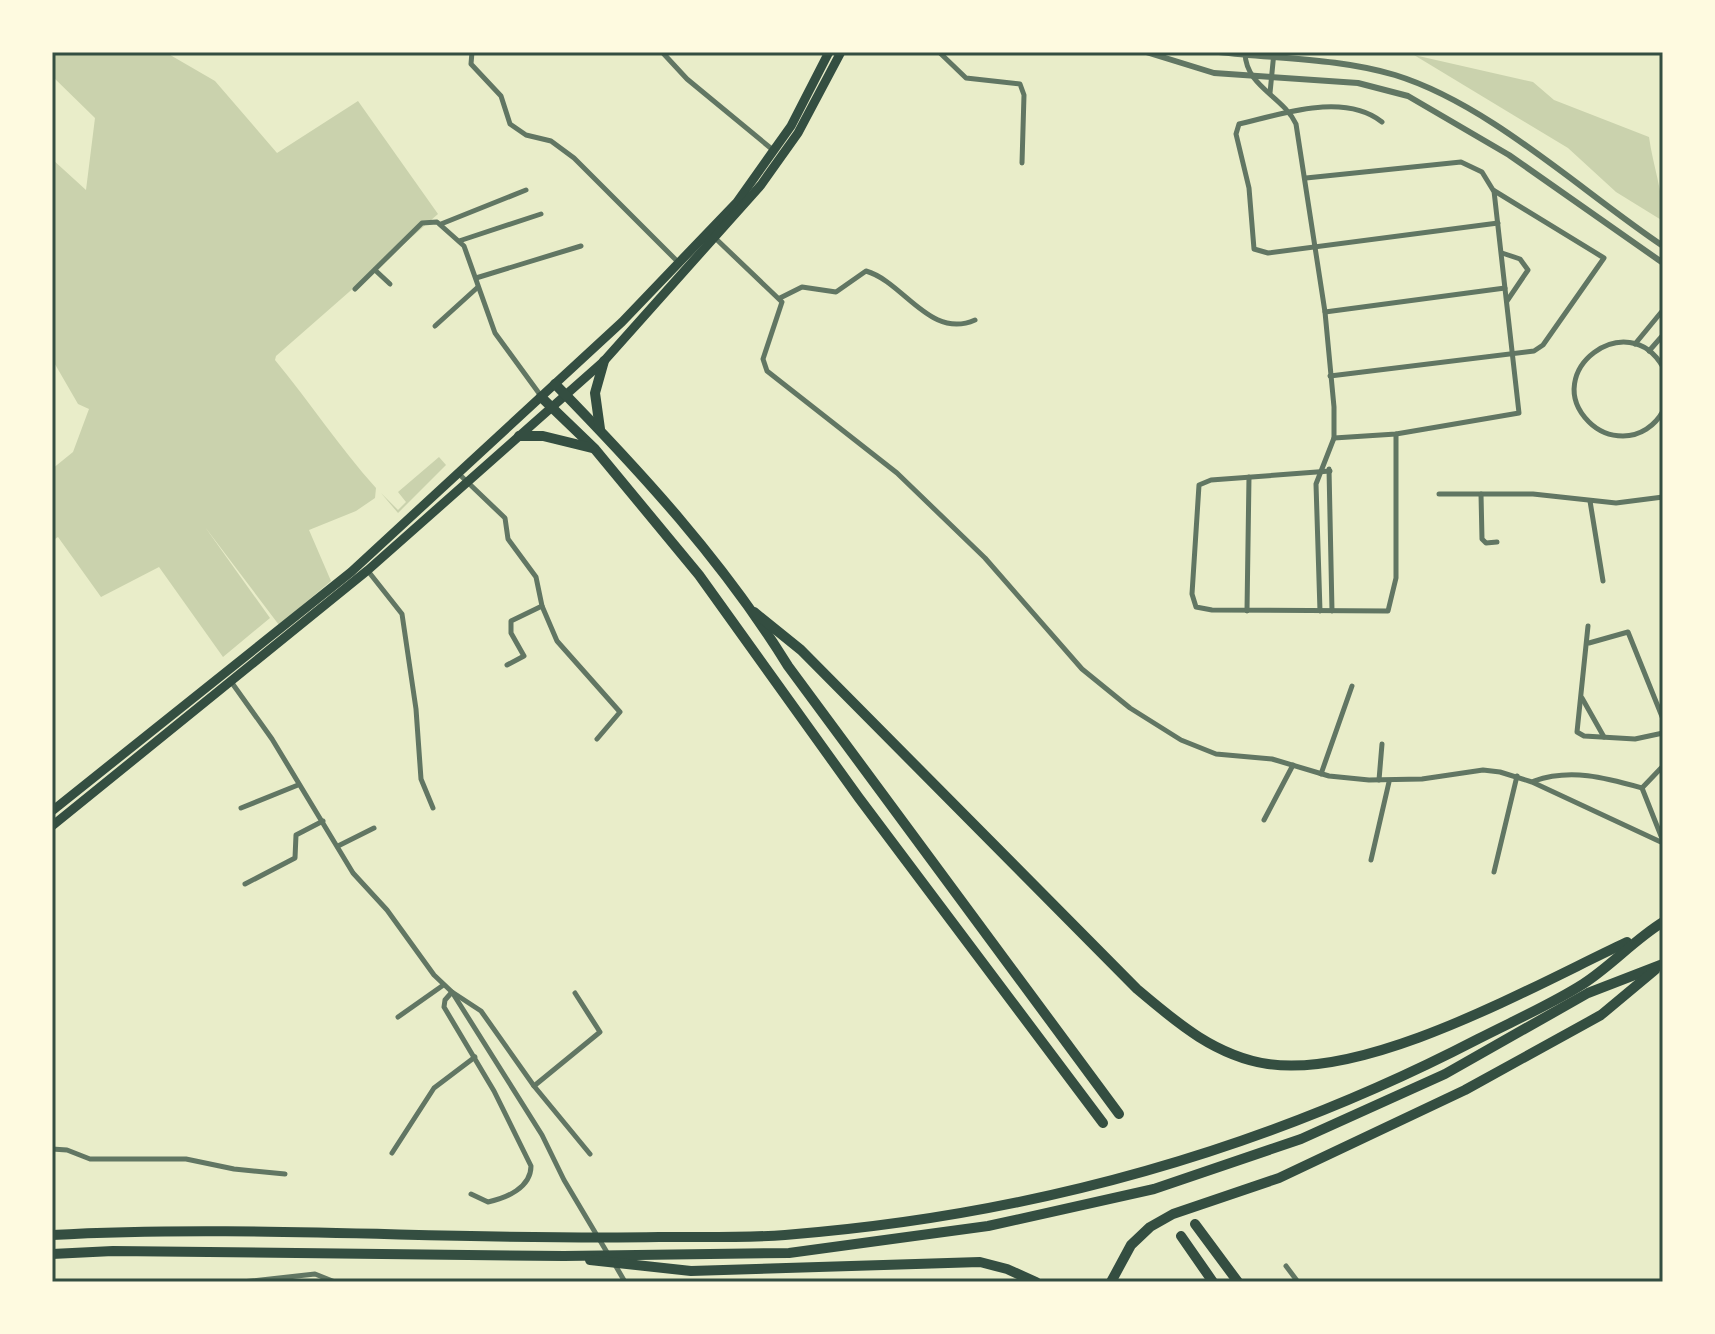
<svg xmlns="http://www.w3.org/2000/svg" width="1715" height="1334" font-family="'Source Sans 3',sans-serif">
	<rect width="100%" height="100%" fill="#e9edc9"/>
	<g fill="#cad2ad">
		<path d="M 52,52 L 165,52 L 215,81 L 277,153 L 358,101 L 438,214 L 276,356 L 275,360 C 310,402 339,447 376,488 L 375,498 L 356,511 L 309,530 L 331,581 L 279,625 L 205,527 L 270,618 L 223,657 L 159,567 L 101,597 L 58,537 L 52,541 L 52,469 L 73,452 L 89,409 L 78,404 L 52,359 L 52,159 L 86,190 L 95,118 L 52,76 Z"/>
		<path d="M 1414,55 L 1533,82 L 1554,100 L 1649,137 C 1653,166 1663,191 1663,221 L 1616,192 L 1568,148 Z"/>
		<path d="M 439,457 L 446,465 L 398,513 L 381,493 L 398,510 L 406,502 L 398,492 Z"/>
	</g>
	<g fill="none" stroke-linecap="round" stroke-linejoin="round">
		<g stroke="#617663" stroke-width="5">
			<path d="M 472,52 L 471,64 L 501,96 L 510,124 L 526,135 L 551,141 L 574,158 L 679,263"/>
			<path d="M 662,52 L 687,79 L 773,150"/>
			<path d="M 939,52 L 966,78 L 1020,84 L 1024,95 L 1022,163"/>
			<path d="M 1245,53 C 1246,87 1283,96 1296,124 L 1325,312 L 1334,407 L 1334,438 L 1316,484 L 1320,611"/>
			<path d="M 1270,93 L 1274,52"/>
			<path d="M 1382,122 C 1344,92 1282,114 1239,124 L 1236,134 L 1249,188 L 1254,249 L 1268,253 L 1498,223"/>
			<path d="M 1306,178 L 1461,162 L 1482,172 L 1493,190 L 1604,258 L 1543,345 L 1534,351 L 1330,376"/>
			<path d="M 441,224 L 526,190"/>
			<path d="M 713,236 L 782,302 L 763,359 L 767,371 L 897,473 L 985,558 L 1082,669 L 1130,708 L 1181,740 L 1216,754 L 1272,759 L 1329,776 L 1369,780 L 1422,779 L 1483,770 L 1500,772 L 1532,782 L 1663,843"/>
			<path d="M 459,241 L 541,214"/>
			<path d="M 1502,253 L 1520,259 L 1528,270 L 1507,301"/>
			<path d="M 375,270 L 390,284"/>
			<path d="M 476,278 L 581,246"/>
			<path d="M 355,289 L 422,223 L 437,222 L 464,246 L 495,333 L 541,396"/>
			<path d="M 780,298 L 802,287 L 836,292 L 866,271 C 904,282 930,340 975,320"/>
			<path d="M 1325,312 L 1505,288"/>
			<path d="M 435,326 L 478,287"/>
			<path d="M 1635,344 L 1663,310"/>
			<path d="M 1649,351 L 1663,335"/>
			<path d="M 1663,367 C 1628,305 1539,372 1589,422 C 1598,431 1610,436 1623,436 C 1640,436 1655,426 1663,411"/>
			<path d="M 1334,438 L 1396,434 L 1519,413 L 1494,191"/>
			<path d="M 1329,469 L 1332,611"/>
			<path d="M 1330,471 L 1211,480 L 1199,485 L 1192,594 L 1196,607 L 1212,610 L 1388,611 L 1396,578 L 1396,434"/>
			<path d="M 459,474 L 505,518 L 508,539 L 536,577 L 542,606 L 557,641 L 620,712 L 597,739"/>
			<path d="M 1439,494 L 1533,494 L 1616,503 L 1663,497"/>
			<path d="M 1481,494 L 1482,539 L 1486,543 L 1497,542"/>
			<path d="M 1590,501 L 1603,581"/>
			<path d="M 368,571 L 402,614 L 416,709 L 421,779 L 433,808"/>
			<path d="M 1247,611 L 1249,477"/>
			<path d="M 1588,626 L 1577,732 L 1584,736 L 1635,739 L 1663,733"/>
			<path d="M 1589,643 L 1628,632 L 1663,719"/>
			<path d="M 507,665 L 524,656 L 511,633 L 511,621 L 542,606"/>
			<path d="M 232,683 L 272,739 L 353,873 L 387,910 L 434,975 L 452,992 L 542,1135 L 564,1180 L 608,1254"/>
			<path d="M 1582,698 L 1604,737"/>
			<path d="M 1663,766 L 1642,788 L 1663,841"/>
			<path d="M 1321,774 L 1352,686"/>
			<path d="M 1379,780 L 1382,744"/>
			<path d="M 1534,781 C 1571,768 1606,778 1642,788"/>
			<path d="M 241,808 L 298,785"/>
			<path d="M 1264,820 L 1293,765"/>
			<path d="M 338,846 L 374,828"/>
			<path d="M 1371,860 L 1389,782"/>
			<path d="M 1494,872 L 1517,776"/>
			<path d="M 245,884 L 295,858 L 296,835 L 323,821"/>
			<path d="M 398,1017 L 442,986"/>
			<path d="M 534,1086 L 600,1032 L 575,993"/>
			<path d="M 52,1149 L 67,1150 L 90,1159 L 186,1159 L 234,1169 L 285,1174"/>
			<path d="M 392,1153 L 434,1088 L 475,1057"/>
			<path d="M 471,1194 L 488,1202 C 506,1198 531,1188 531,1166 L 494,1091 L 444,1007 L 445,1000 L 452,992 L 481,1011 L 534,1086 L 590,1154"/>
			<path d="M 614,1263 L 625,1282"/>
			<path d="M 1286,1266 L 1298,1282"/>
			<path d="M 242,1282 L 315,1274 L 335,1282"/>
		</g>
		<g stroke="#617663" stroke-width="6">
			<path d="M 1146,52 L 1214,73 L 1358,83 L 1408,96 L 1509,155 L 1663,263"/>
			<path d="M 1219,52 C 1278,59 1338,58 1395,75 C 1489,104 1581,191 1663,246"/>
		</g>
		<g stroke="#344e41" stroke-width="9">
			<path d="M 52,811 L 351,572 L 622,322 L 737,202 L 791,126 L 829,52"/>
			<path d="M 52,826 L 368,570 L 604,361 L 761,185 L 798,133 L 841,52"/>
		</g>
		<g stroke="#344e41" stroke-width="10">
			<path d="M 555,384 C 641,472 723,561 788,666 L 1119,1114"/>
			<path d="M 541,397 L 594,448 L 699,575 L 859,798 L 1103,1123"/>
			<path d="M 600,429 L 595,393 L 604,361"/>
			<path d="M 519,436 L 543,436 L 592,448"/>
			<path d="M 754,612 L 801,650 L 1137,989 C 1176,1022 1215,1056 1268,1064 C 1370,1079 1533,986 1627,942"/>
			<path d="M 1195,1224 L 1238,1282"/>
			<path d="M 52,1235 C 254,1224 457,1241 659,1237 C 701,1237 744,1238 785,1235 C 1028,1216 1262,1151 1478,1039 C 1513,1021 1550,1005 1583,984 C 1611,966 1634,940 1663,922"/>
			<path d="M 1181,1236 L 1213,1282"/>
			<path d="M 52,1254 L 113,1251 L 564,1256 L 789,1253 L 988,1226 L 1154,1189 L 1301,1139 L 1445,1074 L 1588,993 L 1663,964"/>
			<path d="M 590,1260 L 691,1271 L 980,1262 L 1007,1269 L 1036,1282"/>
			<path d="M 1111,1282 L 1131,1245 L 1150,1227 L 1173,1214 L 1279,1178 L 1465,1090 L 1601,1015 L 1655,970"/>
		</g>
	</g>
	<rect width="1715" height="1334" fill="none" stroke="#fefae0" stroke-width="108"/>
	<rect x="54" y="54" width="1607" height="1226" fill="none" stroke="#344e41" stroke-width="3"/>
</svg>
